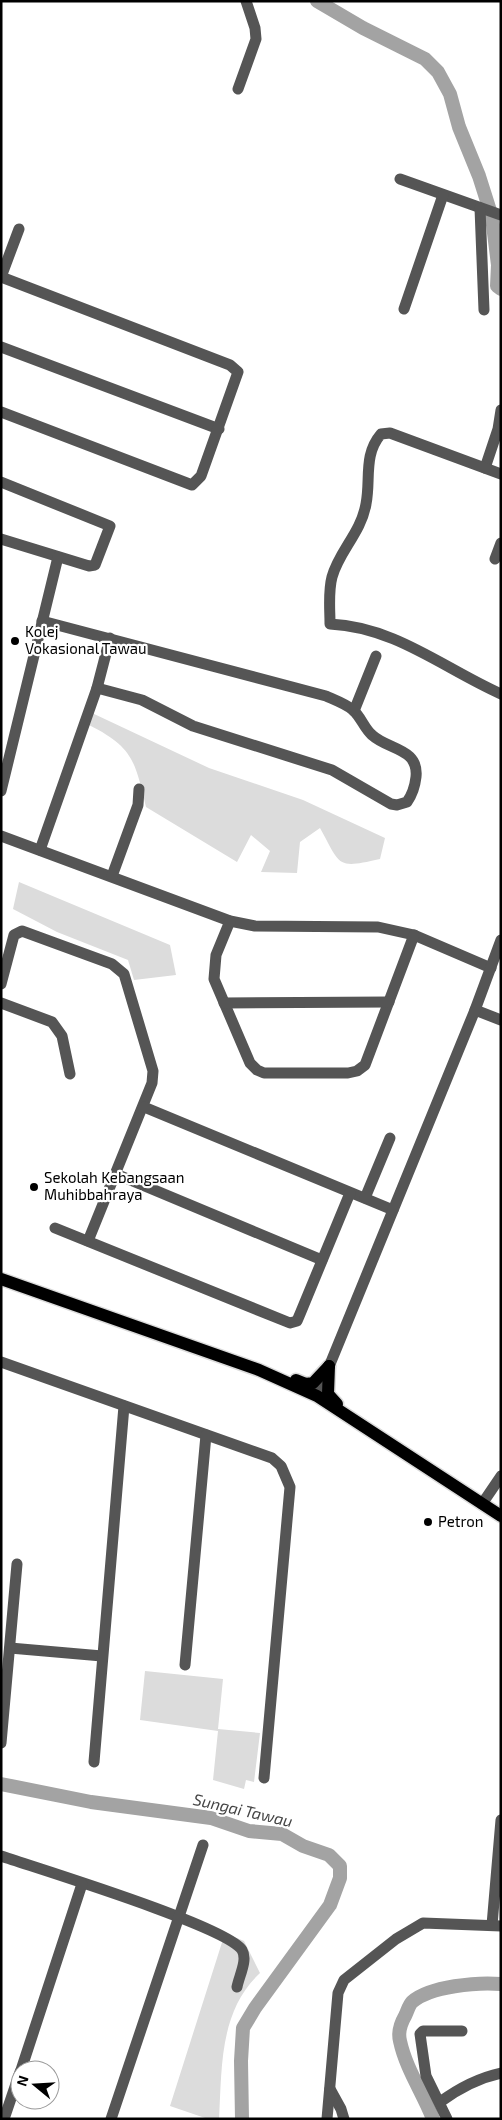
<svg xmlns="http://www.w3.org/2000/svg" width="502" height="2120" font-family="'Exo 2',sans-serif">
	<rect width="100%" height="100%" fill="#fff"/>
	<g fill="#dcdcdc">
		<path d="M 92,713 L 209,768 L 303,800 L 385,838 L 380,859 C 336,869 341,866 320,828 L 300,842 L 297,873 L 261,872 L 270,851 L 251,835 L 237,862 L 146,807 C 135,761 133,747 89,725 Z"/>
		<path d="M 19,882 L 170,945 L 176,975 L 134,980 L 128,960 L 57,932 L 13,909 Z"/>
		<path d="M 145,1671 L 223,1679 L 218,1729 L 260,1733 L 254,1782 L 246,1780 L 244,1789 L 213,1780 L 218,1731 L 140,1720 Z"/>
		<path d="M 225,1933 L 244,1941 L 260,1973 C 219,2011 222,2068 219,2119 L 208,2119 L 170,2106 Z"/>
	</g>
	<g fill="none" stroke-linecap="round" stroke-linejoin="round">
		<g stroke="#a3a3a3" stroke-width="14">
			<path d="M 317,1 L 363,28 L 425,59 L 438,72 L 450,94 L 459,127 L 479,176 L 492,217 L 498,265 L 497,286 L 501,289"/>
			<path d="M 1,1784 L 91,1802 L 211,1818 L 249,1831 L 282,1834 L 303,1846 L 329,1855 L 340,1866 L 340,1878 L 330,1905 L 255,2008 L 243,2028 L 241,2061 L 242,2119"/>
			<path d="M 433,2119 C 423,2093 406,2069 400,2041 C 398,2033 401,2023 405,2016 C 407,2012 409,2005 412,2002 C 430,1986 478,1982 501,1984"/>
		</g>
		<defs>
			<g id="major">
				<path d="M 1,1279 L 259,1370 L 317,1396 L 501,1516"/>
				<path d="M 329,1366 L 328,1394 L 337,1404"/>
				<path d="M 296,1380 L 306,1384 L 313,1383 L 329,1366"/>
			</g>
		</defs>
		<use href="#major" stroke="#dbdbdb" stroke-width="15"/>
		<g stroke="#555" stroke-width="11">
			<path d="M 238,89 L 256,39 L 255,28 L 246,1"/>
			<path d="M 400,179 L 501,215"/>
			<path d="M 480,208 L 484,310"/>
			<path d="M 404,309 L 443,195"/>
			<path d="M 1,347 L 219,429"/>
			<path d="M 1,412 L 192,485 L 201,476 L 238,372 L 230,365 L 1,277 L 19,229"/>
			<path d="M 485,468 L 498,429 L 501,410"/>
			<path d="M 501,474 L 390,433 L 381,434 C 363,455 371,479 366,504 C 361,533 339,551 332,577 C 328,592 330,609 330,624 C 395,627 443,668 501,694"/>
			<path d="M 1,482 L 110,526 L 95,565 L 89,566 L 1,539"/>
			<path d="M 495,559 L 501,543"/>
			<path d="M 42,621 L 326,696 C 335,700 346,704 353,710 C 361,717 364,728 372,735 C 388,750 419,748 416,777 C 415,786 412,795 407,802 L 397,805 L 391,804 L 332,770 L 193,726 L 142,700 L 97,688"/>
			<path d="M 354,711 L 376,656"/>
			<path d="M 1,791 L 58,557"/>
			<path d="M 1,836 L 230,921 L 255,926 L 378,927 L 414,935 L 491,968"/>
			<path d="M 40,850 L 97,688 L 110,638"/>
			<path d="M 112,876 L 138,805 L 139,789"/>
			<path d="M 230,921 L 216,955 L 214,979 L 250,1063 L 257,1070 L 264,1073 L 348,1073 L 357,1071 L 365,1065 L 414,935"/>
			<path d="M 1,984 L 14,935 L 22,931 L 112,964 L 124,974 L 127,984 L 153,1071 L 152,1083 L 88,1241"/>
			<path d="M 1,1003 L 52,1022 L 62,1036 L 70,1074"/>
			<path d="M 224,1003 L 389,1002"/>
			<path d="M 475,1010 L 501,1020"/>
			<path d="M 144,1107 L 393,1210"/>
			<path d="M 116,1174 L 322,1260"/>
			<path d="M 365,1198 L 390,1138"/>
			<path d="M 55,1228 L 290,1323 L 297,1321 L 300,1314 L 350,1193"/>
			<path d="M 1,1362 L 272,1458 L 281,1466 L 290,1487 L 264,1778"/>
			<path d="M 317,1396 L 475,1010 L 501,940"/>
			<path d="M 482,1504 L 501,1476"/>
			<path d="M 10,1648 L 102,1656"/>
			<path d="M 185,1665 L 206,1435"/>
			<path d="M 1,1743 L 17,1564"/>
			<path d="M 94,1762 L 124,1406"/>
			<path d="M 1,1856 C 39,1869 226,1926 242,1950 C 248,1960 239,1976 237,1987"/>
			<path d="M 492,1925 L 501,1820"/>
			<path d="M 21,2070 L 82,1884"/>
			<path d="M 330,2089 L 341,2109 L 344,2119"/>
			<path d="M 440,2102 C 459,2088 478,2078 501,2073"/>
			<path d="M 4,2119 L 20,2072"/>
			<path d="M 111,2119 L 203,1845"/>
			<path d="M 327,2119 L 338,1993 L 344,1980 L 396,1939 L 423,1923 L 501,1926"/>
			<path d="M 447,2119 L 426,2076 L 420,2034 L 423,2031 L 462,2031"/>
		</g>
		<use href="#major" stroke="#000" stroke-width="12"/>
	</g>
	<g fill="#000" stroke="#fff" stroke-width="2">
		<circle cx="15" cy="641" r="5"/>
		<circle cx="34" cy="1187" r="5"/>
		<circle cx="428" cy="1522" r="5"/>
	</g>
	<g text-anchor="middle" stroke-width="4.5" stroke-linejoin="round" paint-order="stroke">
		<g font-size="15" fill="#000" stroke="#fff" text-anchor="start">
			<text x="25" y="637">Kolej<tspan x="25" dy="17">Vokasional Tawau</tspan></text>
			<text x="44" y="1183">Sekolah Kebangsaan<tspan x="44" dy="17">Muhibbahraya</tspan></text>
			<text x="438" y="1527">Petron</text>
		</g>
		<g font-size="16" font-style="italic" fill="#444" stroke="#fff">
			<text transform="translate(243 1810) rotate(13)" y="6">Sungai Tawau</text>
		</g>
	</g>
	<rect width="502" height="2120" fill="none" stroke="#000000" stroke-width="5"/>
	<g transform="translate(35 2085) rotate(288)"><circle r="24" fill="#ffffff" stroke="#999999"/>
	<path d="M0-4L9 19L0 12L-9 19Z" fill="#000000"/>
	<text y="-8" font-size="14" font-weight="bold" text-anchor="middle" fill="#000000">N</text>
	</g>
</svg>
